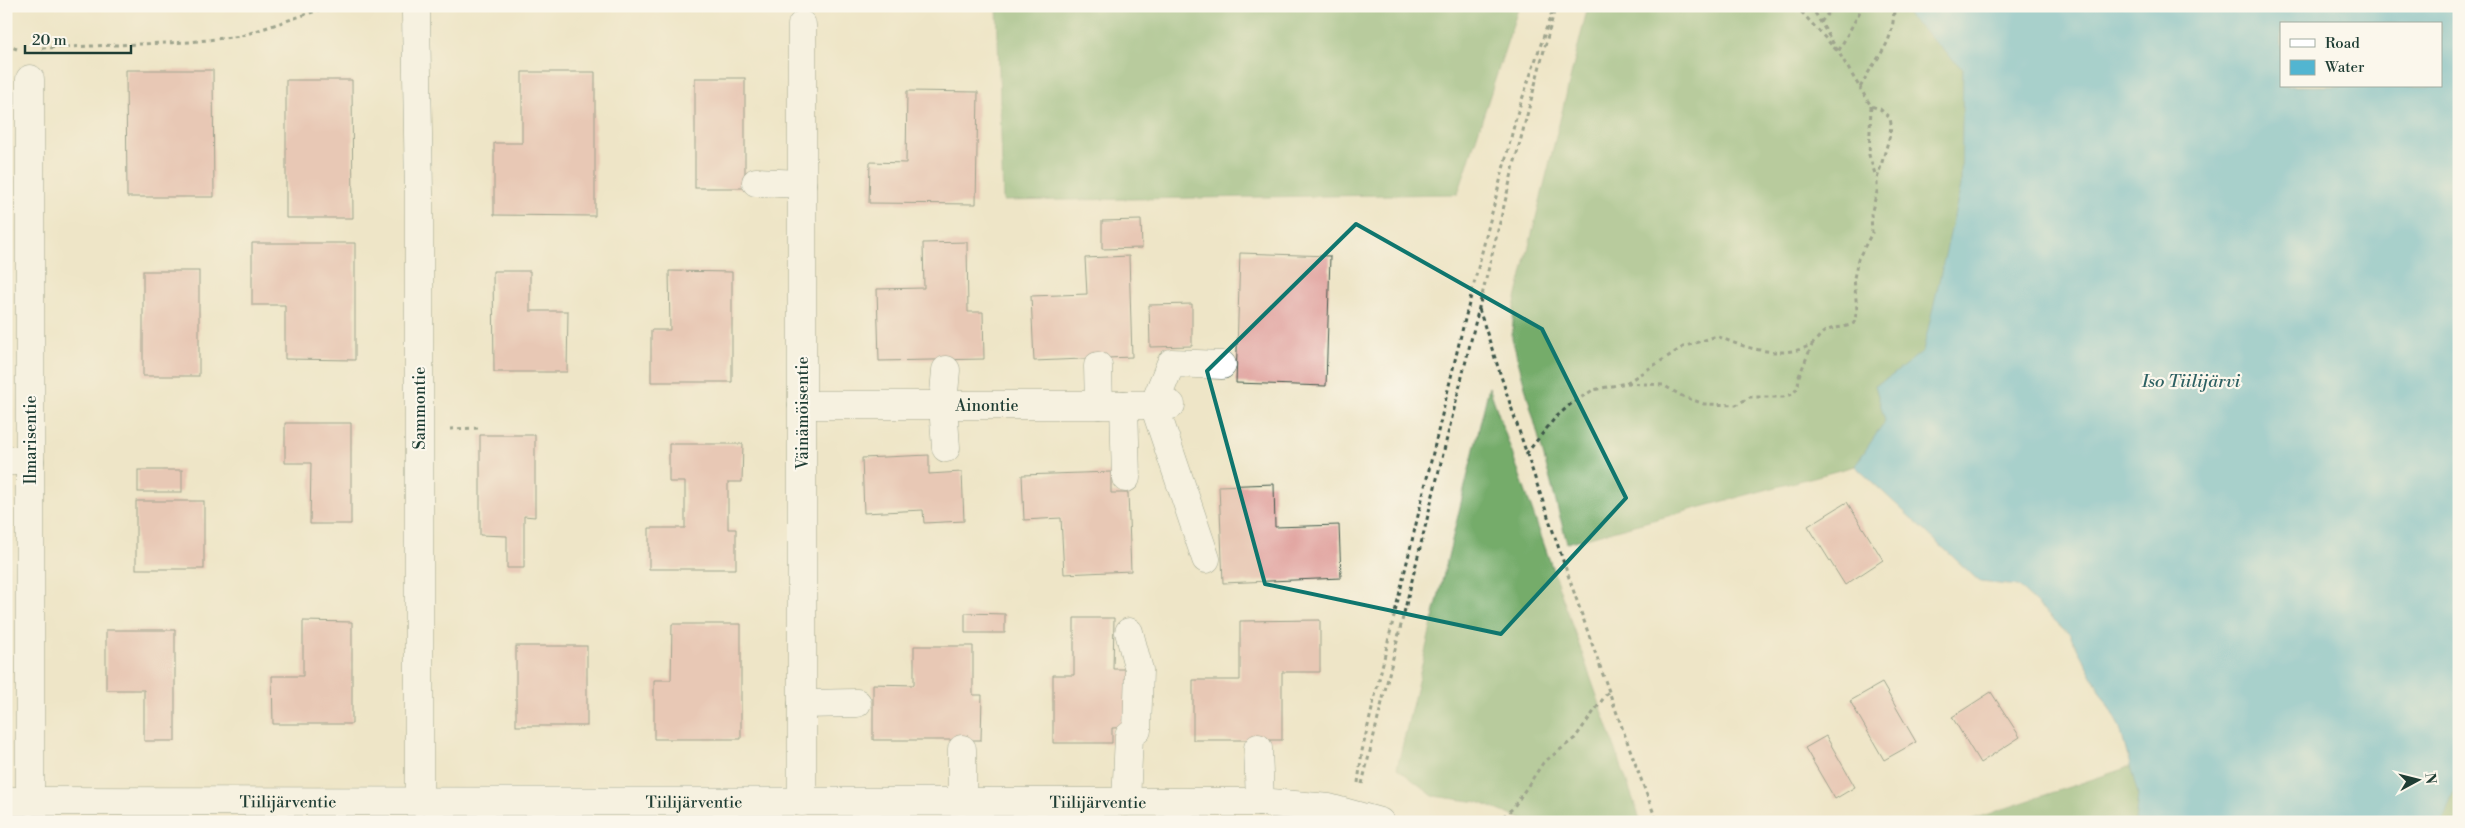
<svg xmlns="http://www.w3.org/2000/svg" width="2465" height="828" font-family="'Libre Bodoni',serif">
	<rect width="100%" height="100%" fill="#fbf7ec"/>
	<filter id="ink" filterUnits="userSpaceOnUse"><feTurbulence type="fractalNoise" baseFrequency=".02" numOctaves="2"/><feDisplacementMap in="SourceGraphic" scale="10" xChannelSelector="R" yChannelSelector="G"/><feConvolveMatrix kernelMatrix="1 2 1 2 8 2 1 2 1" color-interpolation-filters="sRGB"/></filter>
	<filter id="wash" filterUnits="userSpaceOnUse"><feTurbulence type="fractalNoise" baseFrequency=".0096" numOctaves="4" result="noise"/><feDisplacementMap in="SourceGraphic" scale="20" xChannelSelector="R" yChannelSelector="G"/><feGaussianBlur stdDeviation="1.12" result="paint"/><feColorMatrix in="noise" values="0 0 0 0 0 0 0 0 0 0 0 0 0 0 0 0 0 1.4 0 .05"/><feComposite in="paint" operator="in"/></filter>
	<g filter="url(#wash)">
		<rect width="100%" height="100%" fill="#eee5c7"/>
		<g fill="#74ac6a" stroke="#4a744f">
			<path d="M 997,6 L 1519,6 L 1458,194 L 1003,201 Z"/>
			<path d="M 1588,6 L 1904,6 L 1910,18 L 1963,69 L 1961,186 L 1923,352 L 1890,377 L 1875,385 L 1885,421 L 1855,466 L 1567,543 L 1512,338 L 1514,307 Z"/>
			<path d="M 1489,387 L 1641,822 L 1528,822 L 1478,802 L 1433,796 L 1397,768 Z"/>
			<path d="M 2132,766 L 2138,795 L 2135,822 L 1964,822 Z"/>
			<path d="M 2459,776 L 2459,822 L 2443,822 L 2457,778 Z"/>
		</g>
		<path fill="#52b5d1" stroke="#387982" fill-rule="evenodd" d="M 1904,6 L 2459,6 L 2459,776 L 2443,822 L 2135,822 L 2138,795 L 2120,728 L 2070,635 L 2018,586 L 1980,582 L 1855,466 L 1885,421 L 1875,385 L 1890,377 L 1923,351 L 1961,186 L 1963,69 L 1910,18 ZM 2281,24 L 2441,24 L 2441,86 L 2281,86 Z"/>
		<g id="blocks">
			<g fill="#e1a4a0">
				<path d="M 126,70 L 213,70 L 214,197 L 127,197 Z"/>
				<path d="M 522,72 L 595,72 L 595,216 L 494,215 L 494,143 L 522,143 Z"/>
				<rect x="695" y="78" width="50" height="110"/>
				<path d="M 286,80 L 352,80 L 353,218 L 286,218 Z"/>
				<path d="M 907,91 L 978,92 L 976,204 L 869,203 L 870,162 L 906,163 Z"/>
				<path d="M 1141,220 L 1142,248 L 1102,249 L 1102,221 Z"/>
				<path d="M 967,242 L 968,312 L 983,312 L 984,359 L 879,361 L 877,289 L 924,288 L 923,243 Z"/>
				<path d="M 252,243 L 355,243 L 355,360 L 285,359 L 285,305 L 252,305 Z"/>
				<path d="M 1240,253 L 1330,256 L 1326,386 L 1236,383 Z"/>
				<path d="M 1129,256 L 1132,357 L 1034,361 L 1031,296 L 1087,294 L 1085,258 Z"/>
				<rect x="143" y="271" width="56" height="105"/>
				<path d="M 493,271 L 530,271 L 530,311 L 568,311 L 567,372 L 494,372 Z"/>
				<path d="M 669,271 L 732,272 L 732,382 L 651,382 L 651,330 L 670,330 Z"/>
				<path d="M 1192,304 L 1192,346 L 1150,347 L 1149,305 Z"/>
				<path d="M 285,423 L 351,423 L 351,524 L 310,524 L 311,463 L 285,463 Z"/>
				<path d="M 480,435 L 535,435 L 535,517 L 524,516 L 524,568 L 507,568 L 507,536 L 480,535 Z"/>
				<path d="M 669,444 L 743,444 L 742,482 L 728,482 L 728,529 L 736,529 L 736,569 L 649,569 L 649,528 L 685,528 L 685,482 L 669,482 Z"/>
				<path d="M 929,455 L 929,474 L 962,472 L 964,521 L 924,523 L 923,510 L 864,513 L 862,458 Z"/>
				<rect x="138" y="470" width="44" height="22"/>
				<path d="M 1111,472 L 1111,493 L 1128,493 L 1131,571 L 1064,574 L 1061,518 L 1024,520 L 1022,475 Z"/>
				<path d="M 1274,484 L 1275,527 L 1339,525 L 1341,578 L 1223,583 L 1219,486 Z"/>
				<rect x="136" y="501" width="68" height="68"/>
				<path d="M 1847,502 L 1883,560 L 1845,585 L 1808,526 Z"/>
				<path d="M 965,613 L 1005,614 L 1005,633 L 965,633 Z"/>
				<path d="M 1074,618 L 1114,618 L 1113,669 L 1136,669 L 1136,727 L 1112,728 L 1112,743 L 1053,743 L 1053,675 L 1074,675 Z"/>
				<path d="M 1320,620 L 1320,672 L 1282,672 L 1282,740 L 1193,740 L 1193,680 L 1240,680 L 1240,621 Z"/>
				<path d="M 303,621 L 352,622 L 352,724 L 273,724 L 272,676 L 303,676 Z"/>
				<path d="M 672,624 L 741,624 L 741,739 L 654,739 L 654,680 L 671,680 Z"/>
				<path d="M 106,630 L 175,630 L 175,741 L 144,741 L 144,690 L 106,690 Z"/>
				<rect x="516" y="646" width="71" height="80"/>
				<path d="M 914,646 L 973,646 L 973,695 L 982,695 L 981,740 L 873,740 L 873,684 L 914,685 Z"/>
				<path d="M 1882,683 L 1916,742 L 1884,760 L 1850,701 Z"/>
				<path d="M 1991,692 L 2020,737 L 1980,763 L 1952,717 Z"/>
				<path d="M 1826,736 L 1855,787 L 1835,799 L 1805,748 Z"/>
			</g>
		</g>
	</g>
	<g filter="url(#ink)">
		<use href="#blocks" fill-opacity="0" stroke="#3e564a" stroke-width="1"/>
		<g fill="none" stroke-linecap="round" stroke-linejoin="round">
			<defs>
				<g id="minor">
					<path d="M 416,14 L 419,193 L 419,802"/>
					<path d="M 802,25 L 802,802"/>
					<path d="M 30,79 L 30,802"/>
					<path d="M 756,182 L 802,184"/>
					<path d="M 1098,366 L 1099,405"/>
					<path d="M 946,370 L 943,405 L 946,448"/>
					<path id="s1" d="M 802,405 L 1171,405"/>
					<path d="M 1124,405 L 1126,478"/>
					<path d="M 6,461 L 30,461"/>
					<path d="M 1206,559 L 1154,405 L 1171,363 L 1222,365"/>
					<path d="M 802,704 L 857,703"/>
					<path d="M 1258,748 L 1260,802"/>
					<path id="s2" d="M 6,801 L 1260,802 L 1329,808 L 1380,822"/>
					<path d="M 962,802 L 962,749"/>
					<path d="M 1126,802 L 1129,736 L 1137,730 L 1139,670 L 1129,632"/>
				</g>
			</defs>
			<use href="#minor" stroke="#3e564a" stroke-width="29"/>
			<g stroke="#3e564a" stroke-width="3" stroke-dasharray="4 4" stroke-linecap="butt">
				<path d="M 1796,6 L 1838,52 L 1863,6"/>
				<path d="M 1811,6 L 1860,88 C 1876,54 1894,49 1894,6"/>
				<path d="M 1821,22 L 1834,6"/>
				<path d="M 6,45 L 17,49"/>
				<path d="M 42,48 L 190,42 L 241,36 L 319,10"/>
				<path d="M 1871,106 L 1869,155 L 1876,177"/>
				<path d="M 1479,309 C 1535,481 1593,652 1657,822"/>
				<path d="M 1627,383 L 1663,385 L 1682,396 L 1704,404 L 1736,405 L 1750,397 L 1783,397 L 1793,394 L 1798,387 L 1799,376 L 1812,345"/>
				<path d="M 450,429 L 478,428"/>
				<path d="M 1526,454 L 1555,418 L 1572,403 L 1593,390 L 1626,383 L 1683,347 L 1717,336 C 1744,348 1782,360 1811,345 C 1816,342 1819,335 1824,332 C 1834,326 1844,329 1854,323 L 1857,310 L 1854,278 L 1858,259 L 1872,233 L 1871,214 L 1877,192 L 1877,179 L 1890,135 L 1891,124 L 1890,118 L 1880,109 L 1871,106 L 1860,88"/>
				<path d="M 1358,783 L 1362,751 L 1461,335 L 1517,114 L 1554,6"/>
				<path d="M 1362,784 L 1514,165 L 1554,12"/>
				<path d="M 1497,822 L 1513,808 L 1543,763 L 1575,738 L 1608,692"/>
			</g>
			<use href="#minor" stroke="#fff" stroke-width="28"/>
		</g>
	</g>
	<path d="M0 0H2465V828H0ZM 1356,224 L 1542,329 L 1626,498 L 1501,634 L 1265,584 L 1207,371 Z" fill="#eee5c7" fill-opacity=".55" fill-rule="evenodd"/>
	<path fill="none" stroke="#0f766e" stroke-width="4" stroke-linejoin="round" d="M 1356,224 L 1542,329 L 1626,498 L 1501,634 L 1265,584 L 1207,371 Z"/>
	<g text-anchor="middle" stroke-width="4.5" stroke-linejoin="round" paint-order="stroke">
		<g font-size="16" fill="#1f3d34" stroke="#fbf7ec">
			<text dy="6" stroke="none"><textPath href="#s1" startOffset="185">Ainontie</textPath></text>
			<text transform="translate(419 408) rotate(-90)" y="6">Sammontie</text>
			<text transform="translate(802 413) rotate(-90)" y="6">Väinämöisentie</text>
			<text transform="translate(30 440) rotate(-90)" y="6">Ilmarisentie</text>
			<text dy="6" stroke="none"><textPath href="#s2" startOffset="282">Tiilijärventie</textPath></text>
			<text dy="6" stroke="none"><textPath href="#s2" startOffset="688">Tiilijärventie</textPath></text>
			<text dy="6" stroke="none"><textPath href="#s2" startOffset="1092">Tiilijärventie</textPath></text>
		</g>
		<g font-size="18" font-style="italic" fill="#2e6163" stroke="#fbf7ec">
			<text x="2191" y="387">Iso Tiilijärvi</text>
		</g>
	</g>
	<rect width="2465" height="828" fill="none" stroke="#fbf7ec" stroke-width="25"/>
	<rect x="2280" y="22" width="162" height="65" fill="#fbf7ec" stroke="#a3ada2"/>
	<rect x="2290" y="39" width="25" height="8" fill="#ffffff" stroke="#a3ada2"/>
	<text x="2325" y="48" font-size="15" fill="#1f3d34">Road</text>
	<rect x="2290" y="60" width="25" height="15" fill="#52b5d1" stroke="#a3ada2"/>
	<text x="2325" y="72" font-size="15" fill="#1f3d34">Water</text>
	<g transform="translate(2418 780) rotate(83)" stroke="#fbf7ec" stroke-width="4" paint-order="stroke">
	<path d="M0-4L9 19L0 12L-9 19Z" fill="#1f3d34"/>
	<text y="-8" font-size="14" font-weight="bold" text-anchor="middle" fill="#1f3d34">N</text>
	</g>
	<path d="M25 45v8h106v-8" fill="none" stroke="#1f3d34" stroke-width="2.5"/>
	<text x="32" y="45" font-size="15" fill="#1f3d34" stroke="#fbf7ec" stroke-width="4" paint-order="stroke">20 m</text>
</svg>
